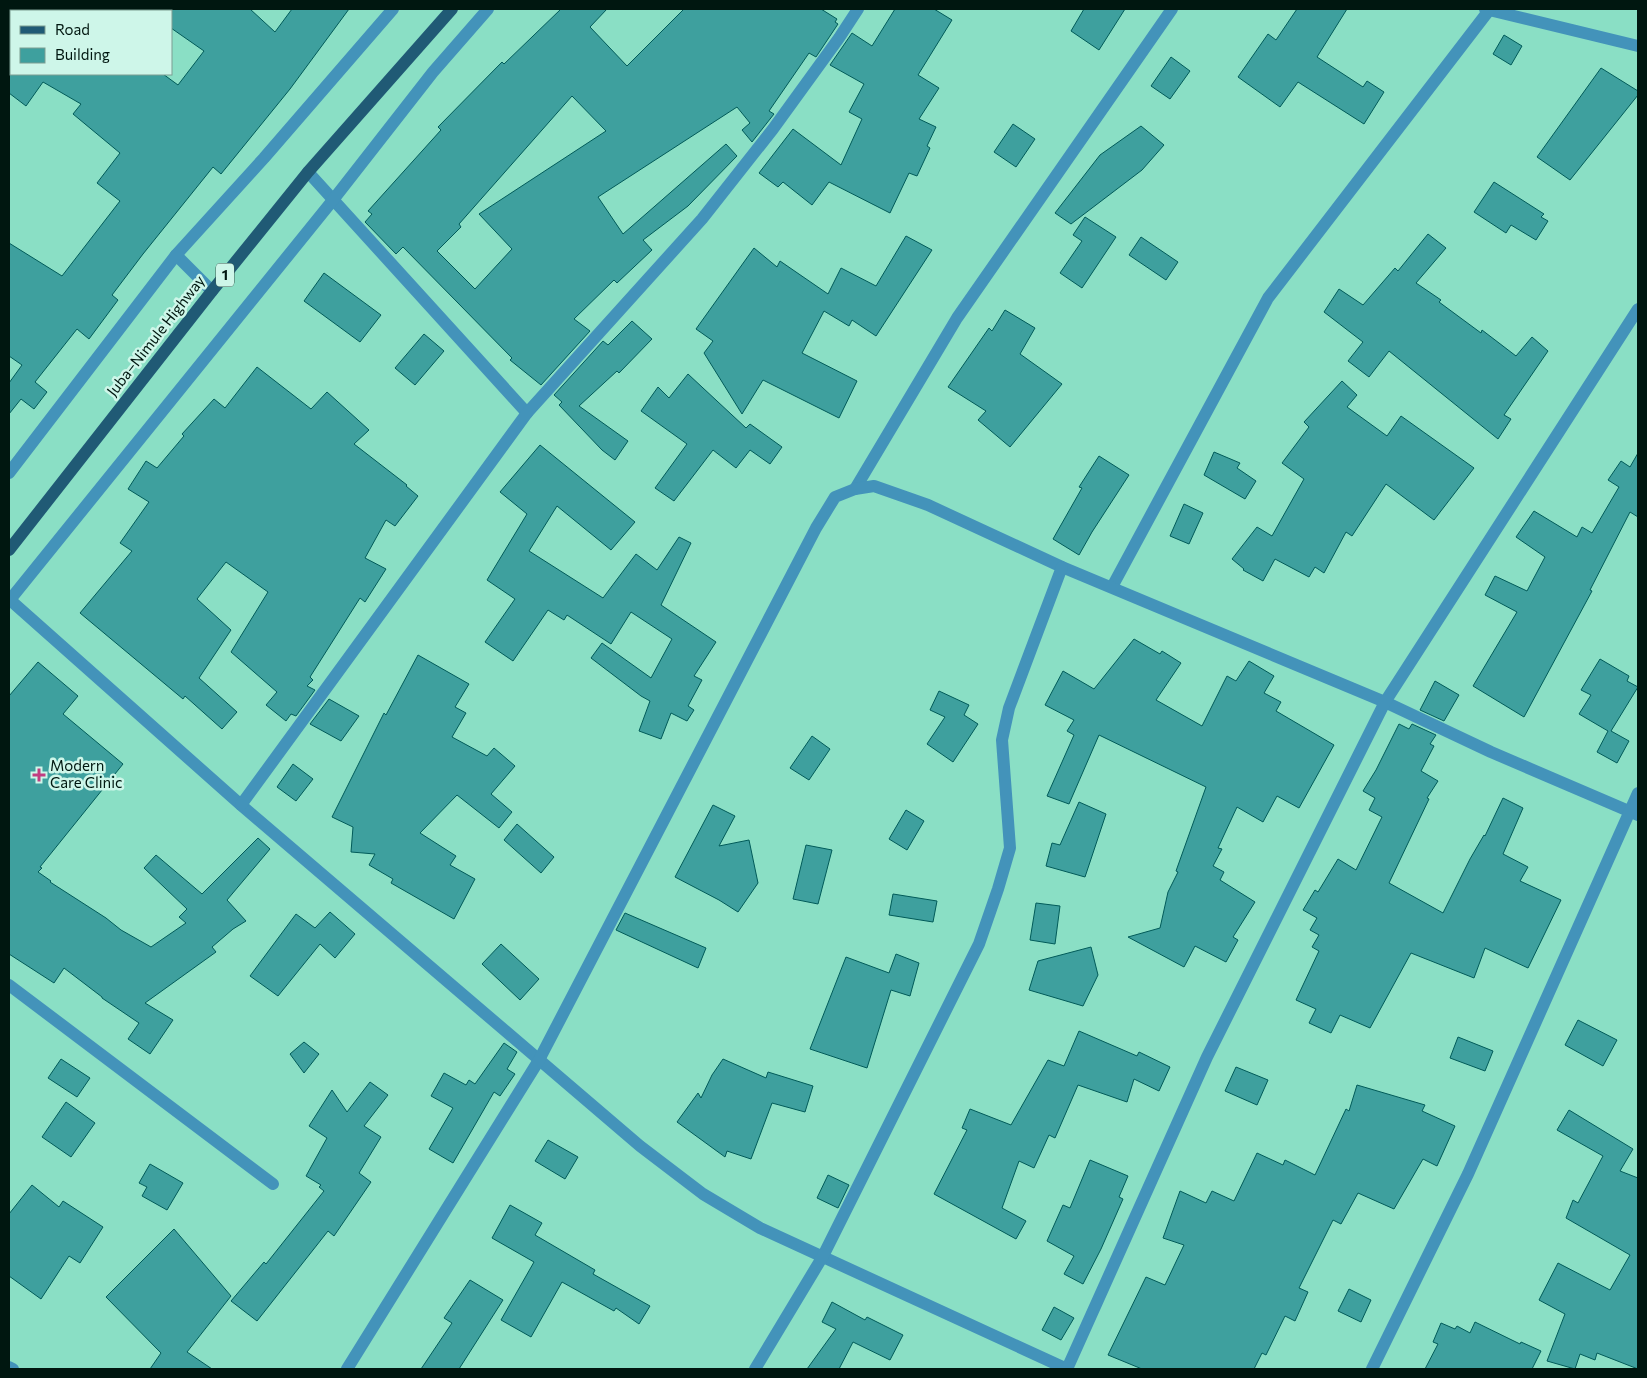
<svg xmlns="http://www.w3.org/2000/svg" width="1647" height="1378" font-family="Commissioner,sans-serif">
	<rect width="100%" height="100%" fill="#8adfc5"/>
	<g fill="#3ea09e" stroke="#015b59" fill-rule="evenodd">
		<path d="M 171,9 L 250,9 L 275,32 L 292,9 L 349,9 L 290,89 L 221,174 L 213,167 L 143,254 L 112,295 L 118,300 L 89,339 L 77,329 L 35,382 L 47,392 L 34,409 L 21,399 L 9,414 L 9,383 L 22,365 L 9,356 L 9,243 L 62,276 L 120,201 L 97,183 L 120,153 L 73,114 L 81,104 L 43,82 L 26,106 L 9,93 L 9,64 L 11,66 L 11,74 L 163,74 L 178,85 L 204,51 L 171,28 Z"/>
		<path d="M 561,9 L 607,9 L 590,27 L 627,66 L 684,9 L 821,9 L 837,19 L 835,22 L 838,24 L 816,57 L 809,53 L 769,111 L 774,114 L 752,142 L 742,130 L 750,123 L 737,107 L 598,197 L 623,234 L 726,144 L 737,156 L 688,206 L 643,240 L 652,250 L 617,283 L 614,280 L 574,319 L 590,331 L 541,385 L 510,360 L 512,358 L 403,247 L 396,254 L 365,222 L 372,214 L 368,211 L 441,130 L 438,127 L 502,62 L 504,64 ZM 572,96 L 606,131 L 479,214 L 512,249 L 475,289 L 437,251 L 461,227 L 459,224 Z"/>
		<path d="M 895,9 L 934,9 L 952,20 L 918,75 L 939,88 L 919,119 L 936,127 L 927,146 L 930,148 L 917,176 L 909,173 L 890,213 L 829,182 L 812,205 L 783,182 L 778,187 L 759,173 L 793,129 L 841,165 L 862,119 L 849,112 L 864,84 L 830,65 L 852,33 L 872,46 Z"/>
		<path d="M 1084,9 L 1125,9 L 1099,50 L 1071,31 Z"/>
		<path d="M 1297,9 L 1347,9 L 1317,57 L 1363,87 L 1367,81 L 1384,92 L 1364,124 L 1298,82 L 1280,107 L 1238,77 L 1268,34 L 1276,40 Z"/>
		<path d="M 1504,35 L 1522,46 L 1511,65 L 1493,54 Z"/>
		<path d="M 1171,57 L 1190,71 L 1170,99 L 1151,86 Z"/>
		<path d="M 1601,68 L 1638,91 L 1638,95 L 1570,180 L 1537,157 Z"/>
		<path d="M 1013,124 L 1035,139 L 1016,167 L 994,152 Z"/>
		<path d="M 1141,126 L 1164,145 L 1142,170 L 1071,224 L 1055,213 L 1100,155 Z"/>
		<path d="M 1494,182 L 1544,214 L 1541,217 L 1548,221 L 1536,240 L 1511,225 L 1506,233 L 1474,212 Z"/>
		<path d="M 1085,217 L 1116,237 L 1082,288 L 1060,273 L 1082,241 L 1073,235 Z"/>
		<path d="M 1428,234 L 1446,248 L 1416,283 L 1441,300 L 1439,302 L 1481,333 L 1482,330 L 1516,356 L 1532,337 L 1548,351 L 1504,415 L 1511,419 L 1498,439 L 1389,351 L 1369,377 L 1348,361 L 1363,342 L 1324,312 L 1339,289 L 1363,305 L 1395,268 L 1398,271 Z"/>
		<path d="M 906,236 L 932,250 L 876,336 L 852,320 L 849,326 L 824,311 L 802,353 L 857,381 L 839,418 L 763,380 L 742,414 L 704,353 L 713,341 L 696,329 L 754,248 L 777,267 L 780,261 L 828,294 L 841,268 L 876,286 Z"/>
		<path d="M 1141,237 L 1178,262 L 1166,280 L 1129,255 Z"/>
		<path d="M 324,273 L 381,315 L 360,342 L 304,301 Z"/>
		<path d="M 1005,310 L 1035,328 L 1020,354 L 1062,384 L 1010,447 L 978,420 L 986,411 L 948,387 L 989,328 L 992,331 Z"/>
		<path d="M 632,321 L 652,339 L 619,373 L 617,371 L 579,406 L 628,441 L 615,460 L 602,450 L 559,405 L 562,402 L 554,395 L 603,341 L 608,345 Z"/>
		<path d="M 424,334 L 444,351 L 415,385 L 395,368 Z"/>
		<path d="M 257,367 L 311,409 L 327,392 L 369,430 L 354,444 L 407,485 L 406,486 L 418,496 L 395,526 L 386,520 L 365,558 L 386,569 L 365,602 L 360,598 L 310,677 L 313,680 L 307,686 L 315,690 L 296,716 L 291,714 L 286,721 L 266,705 L 277,692 L 231,652 L 268,592 L 226,562 L 197,599 L 231,630 L 199,678 L 237,712 L 222,729 L 185,696 L 183,699 L 80,613 L 132,551 L 120,543 L 149,502 L 128,489 L 146,461 L 157,468 L 184,436 L 182,434 L 214,399 L 225,408 Z"/>
		<path d="M 688,374 L 746,428 L 750,424 L 782,447 L 770,464 L 750,450 L 736,468 L 713,450 L 674,501 L 655,488 L 687,444 L 641,411 L 658,387 L 669,398 Z"/>
		<path d="M 1342,381 L 1357,395 L 1347,407 L 1387,436 L 1401,416 L 1474,468 L 1434,520 L 1386,484 L 1352,536 L 1346,532 L 1324,573 L 1315,567 L 1309,577 L 1275,559 L 1263,581 L 1243,570 L 1244,569 L 1232,559 L 1257,527 L 1272,536 L 1304,479 L 1282,463 L 1309,427 L 1304,422 Z"/>
		<path d="M 540,445 L 635,522 L 611,550 L 557,506 L 529,551 L 603,598 L 636,554 L 657,570 L 679,537 L 691,543 L 661,605 L 716,642 L 694,676 L 702,680 L 688,706 L 694,710 L 687,721 L 671,713 L 661,739 L 639,731 L 650,701 L 641,696 L 591,658 L 602,643 L 651,678 L 672,639 L 631,612 L 611,644 L 567,615 L 564,620 L 548,610 L 513,661 L 485,642 L 515,599 L 487,580 L 527,514 L 500,492 Z"/>
		<path d="M 1214,452 L 1240,463 L 1237,468 L 1256,481 L 1245,499 L 1204,475 Z"/>
		<path d="M 1638,453 L 1638,517 L 1630,512 L 1590,590 L 1592,591 L 1524,717 L 1473,686 L 1517,612 L 1485,595 L 1495,576 L 1527,591 L 1545,557 L 1516,537 L 1534,511 L 1577,537 L 1582,527 L 1592,533 L 1619,487 L 1608,480 L 1621,461 L 1630,467 Z"/>
		<path d="M 1099,456 L 1129,475 L 1092,532 L 1079,555 L 1053,539 L 1082,488 L 1079,487 Z"/>
		<path d="M 1184,504 L 1203,513 L 1189,544 L 1170,536 Z"/>
		<path d="M 1134,639 L 1160,654 L 1162,651 L 1181,663 L 1156,700 L 1202,726 L 1227,676 L 1236,681 L 1249,661 L 1274,676 L 1264,693 L 1281,702 L 1276,711 L 1334,745 L 1299,808 L 1277,796 L 1263,822 L 1237,807 L 1218,848 L 1222,849 L 1213,866 L 1224,872 L 1220,880 L 1255,902 L 1233,937 L 1238,940 L 1226,962 L 1195,946 L 1184,967 L 1128,937 L 1160,928 L 1168,892 L 1178,872 L 1176,871 L 1206,787 L 1099,735 L 1069,804 L 1047,796 L 1074,735 L 1067,731 L 1074,720 L 1045,705 L 1063,671 L 1094,689 Z"/>
		<path d="M 418,655 L 469,684 L 455,707 L 466,713 L 452,737 L 487,756 L 494,748 L 515,766 L 491,794 L 512,812 L 499,828 L 457,795 L 420,833 L 456,856 L 450,865 L 475,879 L 454,919 L 391,883 L 393,879 L 369,865 L 375,854 L 351,852 L 353,827 L 332,817 L 384,713 L 386,715 Z"/>
		<path d="M 1600,659 L 1629,676 L 1627,681 L 1638,687 L 1611,731 L 1629,741 L 1617,763 L 1597,752 L 1608,731 L 1579,714 L 1591,695 L 1581,690 Z"/>
		<path d="M 38,662 L 78,696 L 63,714 L 123,764 L 40,867 L 42,868 L 38,872 L 51,881 L 50,882 L 106,918 L 121,930 L 151,947 L 186,923 L 179,917 L 187,909 L 144,868 L 156,855 L 202,894 L 258,838 L 270,849 L 227,900 L 246,921 L 233,929 L 212,947 L 216,952 L 145,1003 L 173,1020 L 150,1054 L 128,1039 L 139,1023 L 102,998 L 102,997 L 64,968 L 54,983 L 9,954 L 9,696 Z"/>
		<path d="M 1435,681 L 1459,695 L 1444,721 L 1420,710 Z"/>
		<path d="M 939,691 L 969,705 L 964,715 L 978,724 L 953,762 L 927,744 L 945,717 L 930,710 Z"/>
		<path d="M 329,699 L 359,716 L 341,741 L 310,724 Z"/>
		<path d="M 1399,724 L 1409,729 L 1412,724 L 1436,735 L 1430,744 L 1434,746 L 1421,771 L 1438,781 L 1427,798 L 1429,799 L 1389,883 L 1443,913 L 1470,859 L 1484,835 L 1485,836 L 1503,798 L 1523,808 L 1503,854 L 1528,867 L 1520,881 L 1561,900 L 1528,968 L 1485,948 L 1474,978 L 1411,953 L 1370,1028 L 1340,1015 L 1331,1033 L 1309,1023 L 1316,1009 L 1296,1000 L 1319,951 L 1312,947 L 1319,935 L 1310,930 L 1317,918 L 1303,910 L 1315,890 L 1318,892 L 1338,859 L 1356,870 L 1382,817 L 1369,810 L 1375,798 L 1363,791 L 1376,770 Z"/>
		<path d="M 812,736 L 830,749 L 809,780 L 790,768 Z"/>
		<path d="M 293,764 L 313,779 L 296,801 L 277,787 Z"/>
		<path d="M 1079,802 L 1106,814 L 1085,877 L 1046,866 L 1052,843 L 1060,845 Z"/>
		<path d="M 713,805 L 735,816 L 719,846 L 749,840 L 758,883 L 738,912 L 719,900 L 675,877 Z"/>
		<path d="M 906,810 L 924,821 L 907,850 L 889,839 Z"/>
		<path d="M 517,824 L 554,857 L 541,873 L 504,840 Z"/>
		<path d="M 806,845 L 832,850 L 818,904 L 793,899 Z"/>
		<path d="M 893,894 L 937,901 L 933,922 L 889,915 Z"/>
		<path d="M 1036,903 L 1060,906 L 1055,944 L 1030,940 Z"/>
		<path d="M 330,912 L 355,934 L 335,958 L 320,944 L 278,996 L 250,976 L 296,914 L 315,928 Z"/>
		<path d="M 625,913 L 706,948 L 698,968 L 616,930 Z"/>
		<path d="M 501,944 L 539,979 L 520,1000 L 482,964 Z"/>
		<path d="M 1091,947 L 1098,975 L 1083,1006 L 1029,990 L 1038,961 Z"/>
		<path d="M 896,954 L 919,963 L 910,996 L 891,990 L 867,1068 L 810,1049 L 846,957 L 889,973 Z"/>
		<path d="M 1578,1020 L 1617,1040 L 1603,1066 L 1565,1045 Z"/>
		<path d="M 1079,1031 L 1137,1056 L 1139,1052 L 1170,1067 L 1159,1091 L 1134,1079 L 1127,1102 L 1078,1085 L 1055,1138 L 1049,1135 L 1034,1168 L 1019,1161 L 1002,1208 L 1026,1221 L 1016,1239 L 934,1194 L 967,1130 L 962,1128 L 970,1109 L 1011,1125 L 1048,1060 L 1064,1066 Z"/>
		<path d="M 1458,1037 L 1493,1051 L 1485,1071 L 1450,1058 Z"/>
		<path d="M 304,1042 L 319,1054 L 304,1073 L 290,1054 Z"/>
		<path d="M 504,1043 L 517,1052 L 507,1069 L 515,1074 L 500,1096 L 494,1092 L 453,1163 L 429,1149 L 453,1108 L 431,1096 L 444,1073 L 466,1085 L 469,1080 L 475,1084 Z"/>
		<path d="M 61,1059 L 90,1078 L 77,1097 L 48,1078 Z"/>
		<path d="M 723,1059 L 766,1078 L 768,1072 L 813,1086 L 805,1112 L 772,1103 L 751,1159 L 727,1151 L 725,1157 L 677,1122 L 698,1093 L 701,1098 L 712,1075 Z"/>
		<path d="M 1236,1067 L 1268,1080 L 1257,1105 L 1225,1091 Z"/>
		<path d="M 370,1082 L 388,1095 L 364,1126 L 381,1137 L 359,1173 L 371,1182 L 334,1236 L 328,1231 L 257,1321 L 231,1301 L 264,1262 L 266,1264 L 324,1191 L 319,1187 L 321,1185 L 306,1176 L 327,1138 L 309,1126 L 332,1090 L 347,1112 Z"/>
		<path d="M 1357,1085 L 1425,1105 L 1422,1111 L 1455,1126 L 1437,1166 L 1423,1159 L 1394,1209 L 1358,1193 L 1341,1224 L 1333,1220 L 1299,1288 L 1308,1292 L 1295,1321 L 1285,1316 L 1266,1355 L 1262,1353 L 1254,1369 L 1142,1369 L 1108,1355 L 1146,1277 L 1165,1285 L 1184,1245 L 1163,1238 L 1180,1191 L 1206,1203 L 1212,1191 L 1234,1201 L 1257,1153 L 1283,1165 L 1285,1160 L 1315,1175 L 1346,1109 L 1349,1111 Z"/>
		<path d="M 66,1102 L 95,1123 L 71,1157 L 42,1137 Z"/>
		<path d="M 1569,1110 L 1633,1149 L 1620,1171 L 1638,1178 L 1638,1369 L 1597,1353 L 1595,1360 L 1580,1354 L 1575,1369 L 1547,1361 L 1565,1314 L 1539,1300 L 1558,1263 L 1610,1290 L 1630,1255 L 1566,1218 L 1573,1200 L 1578,1203 L 1603,1156 L 1557,1130 Z"/>
		<path d="M 548,1140 L 578,1157 L 565,1179 L 535,1161 Z"/>
		<path d="M 1090,1160 L 1128,1176 L 1119,1197 L 1123,1199 L 1101,1249 L 1083,1284 L 1064,1274 L 1074,1256 L 1047,1241 L 1063,1205 L 1070,1208 Z"/>
		<path d="M 150,1164 L 183,1183 L 167,1210 L 142,1196 L 147,1187 L 139,1183 Z"/>
		<path d="M 828,1175 L 849,1185 L 838,1208 L 817,1198 Z"/>
		<path d="M 32,1185 L 59,1207 L 63,1201 L 103,1227 L 80,1263 L 69,1256 L 41,1299 L 9,1276 L 9,1214 Z"/>
		<path d="M 510,1205 L 542,1223 L 535,1235 L 595,1270 L 593,1274 L 650,1306 L 639,1324 L 616,1308 L 614,1311 L 562,1282 L 531,1337 L 501,1320 L 534,1262 L 492,1238 Z"/>
		<path d="M 174,1229 L 231,1296 L 187,1352 L 212,1369 L 150,1369 L 161,1353 L 106,1297 Z"/>
		<path d="M 470,1280 L 503,1300 L 459,1369 L 421,1369 L 452,1323 L 444,1318 Z"/>
		<path d="M 1349,1289 L 1371,1300 L 1361,1322 L 1338,1311 Z"/>
		<path d="M 832,1302 L 865,1320 L 867,1317 L 903,1335 L 890,1360 L 853,1342 L 839,1369 L 807,1369 L 836,1329 L 822,1322 Z"/>
		<path d="M 1054,1307 L 1074,1318 L 1061,1340 L 1042,1330 Z"/>
		<path d="M 1475,1322 L 1520,1344 L 1521,1342 L 1541,1351 L 1532,1369 L 1425,1369 L 1438,1344 L 1433,1342 L 1441,1323 L 1455,1329 L 1457,1326 L 1470,1333 Z"/>
	</g>
	<g fill="none" stroke-linecap="round" stroke-linejoin="round">
		<g stroke="#4393ba" stroke-width="12">
			<path d="M 1485,9 L 1638,46"/>
			<path d="M 308,172 L 527,413"/>
			<path d="M 176,255 L 212,291"/>
			<path d="M 9,473 L 176,255 L 264,158 L 393,9"/>
			<path d="M 855,489 L 957,318 L 1172,9"/>
			<path d="M 1112,587 L 1268,298 L 1490,9"/>
			<path d="M 9,599 L 241,805 L 640,1146 L 703,1194 L 760,1228 L 1067,1369"/>
			<path d="M 9,601 L 333,200 L 433,72 L 488,9"/>
			<path d="M 241,805 L 527,413 L 702,219 L 773,129 L 839,38 L 858,9"/>
			<path d="M 9,985 L 273,1184"/>
			<path d="M 9,1367 L 13,1369"/>
			<path d="M 347,1369 L 539,1060 L 816,528 L 835,497 L 855,489 L 874,486 L 928,505 L 1062,567 L 1385,702 L 1491,752 L 1638,815"/>
			<path d="M 755,1369 L 823,1256 L 979,944 L 998,889 L 1010,848 L 1002,740 L 1009,708 L 1062,567"/>
			<path d="M 1067,1369 L 1207,1057 L 1385,702 L 1638,309"/>
			<path d="M 1372,1369 L 1468,1174 L 1638,793"/>
		</g>
		<path stroke="#205a75" stroke-width="12" d="M 9,550 L 212,291 L 308,172 L 452,9"/>
	</g>
	<path fill="#c13d81" stroke="#cef6e9" stroke-width="2" d="M36.5 767.5h5v5h5v5h-5v5h-5v-5h-5v-5h5z"/>
	<g text-anchor="middle" stroke-width="5" stroke-linejoin="round" paint-order="stroke">
		<rect fill="#cef6e9" stroke="#3e5a51" stroke-width="1" x="216" y="263.5" width="18" height="23" rx="4"/>
		<g font-size="14" font-weight="bold" fill="#001710">
			<text x="225" y="280">1</text>
		</g>
		<g font-size="15" fill="#001710" stroke="#cef6e9">
			<text transform="translate(156 336) rotate(-52)" y="5">Juba–Nimule Highway</text>
		</g>
		<g font-size="15" fill="#001710" stroke="#cef6e9" text-anchor="start">
			<text x="50" y="771">Modern<tspan x="50" dy="17">Care Clinic</tspan></text>
		</g>
	</g>
	<rect width="1647" height="1378" fill="none" stroke="#001710" stroke-width="20"/>
	<rect x="10" y="10" width="162" height="65" fill="#cef6e9" stroke="#7c9d92"/>
	<rect x="20" y="26" width="25" height="8" fill="#205a75" stroke="#7c9d92"/>
	<text x="55" y="35" font-size="15" fill="#001710">Road</text>
	<rect x="20" y="48" width="25" height="15" fill="#3ea09e" stroke="#7c9d92"/>
	<text x="55" y="60" font-size="15" fill="#001710">Building</text>
</svg>
